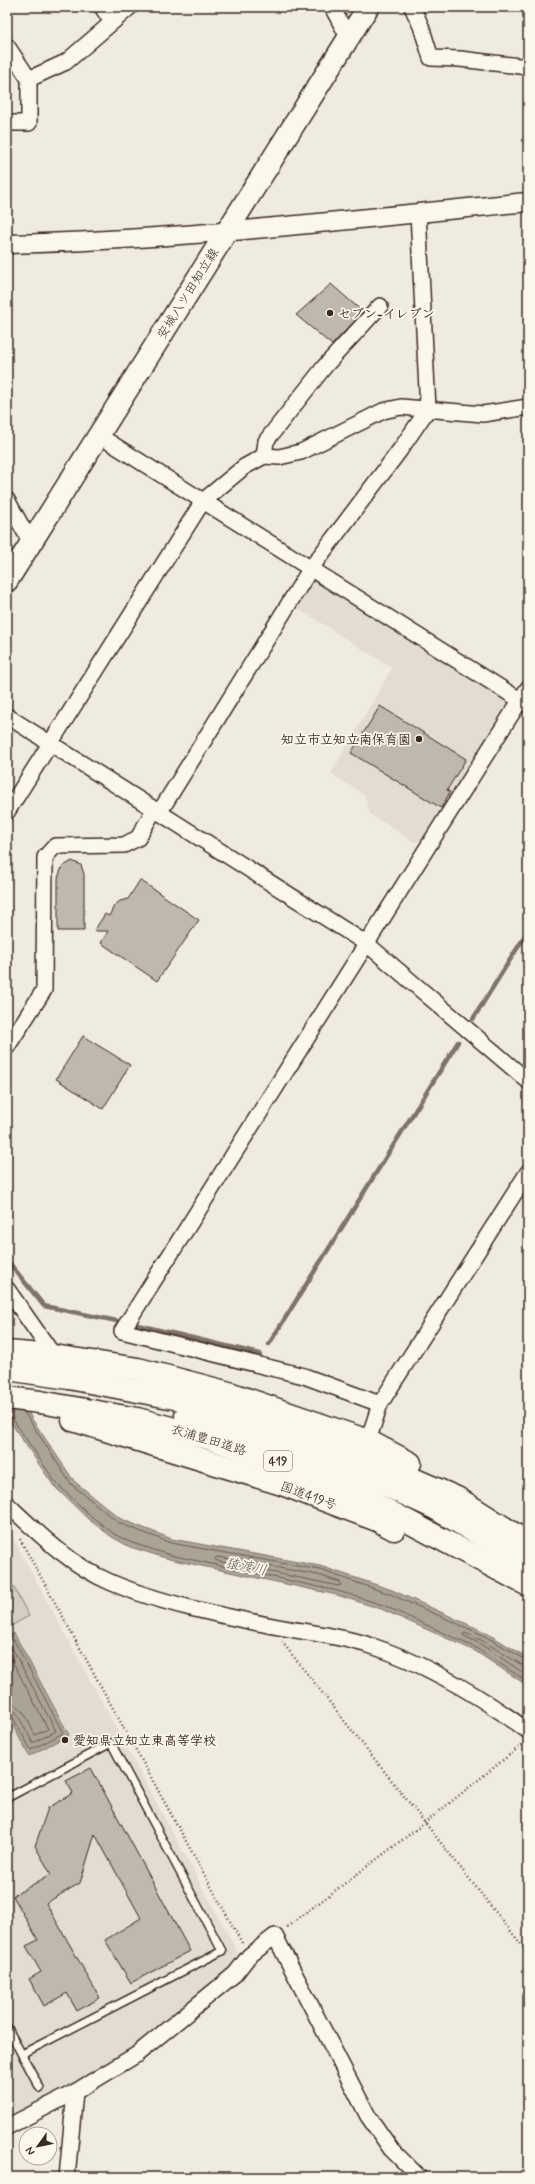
<svg xmlns="http://www.w3.org/2000/svg" width="535" height="2184" font-family="Mynerve,'Klee One',sans-serif">
	<rect width="100%" height="100%" fill="#f0ebe0"/>
	<filter id="ink" filterUnits="userSpaceOnUse"><feTurbulence type="fractalNoise" baseFrequency=".025" numOctaves="2"/><feDisplacementMap in="SourceGraphic" scale="8" xChannelSelector="R" yChannelSelector="G"/><feConvolveMatrix kernelMatrix="1 2 1 2 8 2 1 2 1" color-interpolation-filters="sRGB"/></filter>
	<g filter="url(#ink)">
		<g fill="#e2dcd1">
			<path d="M 316,582 L 506,698 L 507,704 L 424,841 L 414,842 L 370,814 L 364,795 L 331,773 L 392,668 L 296,607 L 308,583 Z"/>
			<path d="M 7,1527 L 238,1953 L 227,1971 L 132,2050 L 75,2085 L 7,2119 Z"/>
		</g>
		<path fill="#d5cec3" stroke="#887c70" d="M 7,1575 L 29,1616 L 7,1628 Z"/>
		<g fill="#aca397" stroke="#7f7367">
			<path d="M 7,1375 L 32,1419 L 74,1481 L 121,1519 L 172,1539 L 320,1566 L 392,1590 L 485,1632 L 528,1658 L 528,1686 L 475,1651 L 381,1609 L 337,1595 L 169,1559 L 130,1547 L 112,1537 L 88,1519 L 53,1485 L 7,1417 Z"/>
			<path d="M 14,1633 L 69,1735 L 29,1756 L 7,1714 L 7,1637 Z"/>
		</g>
		<g fill="none" stroke-linecap="round" stroke-linejoin="round">
			<g stroke="#685a4e" stroke-width="1">
				<path d="M 24,1412 L 71,1484 L 119,1523 L 171,1543 L 320,1570 L 390,1594 L 483,1635 L 528,1661"/>
				<path d="M 7,1416 L 12,1418 L 56,1483 L 91,1516 L 114,1534 L 132,1543 L 170,1555 L 338,1591 L 383,1605 L 476,1648 L 528,1682"/>
				<path d="M 218,1557 L 318,1575 L 340,1582 L 341,1585 L 339,1586 L 217,1561 L 215,1559 Z"/>
				<path d="M 7,1640 L 14,1640 L 63,1733 L 31,1750 L 12,1716 L 7,1714"/>
				<path d="M 7,1645 L 11,1646 L 56,1731 L 33,1743 L 16,1712 L 7,1708"/>
				<path d="M 7,1651 L 48,1729 L 35,1735 C 28,1723 24,1703 7,1702"/>
				<path d="M 528,1666 L 522,1665 L 481,1640 L 465,1633 L 463,1634 L 464,1636 L 479,1643 L 528,1676"/>
			</g>
			<g stroke="#7f7367" stroke-width="4.5">
				<path d="M 473,1019 L 528,931"/>
				<path d="M 7,1260 L 44,1306 L 117,1321"/>
				<path d="M 138,1325 L 260,1354"/>
				<path d="M 269,1344 L 458,1042"/>
			</g>
		</g>
		<g fill="#c0b8ad" stroke="#3b2a1e">
			<path d="M 331,284 L 363,312 L 332,345 L 296,315 Z"/>
			<path d="M 380,706 L 466,759 L 447,790 L 450,792 L 441,808 L 351,753 Z"/>
			<path d="M 72,861 L 81,865 L 84,874 L 84,931 L 58,931 L 58,878 L 62,867 Z"/>
			<path d="M 140,880 L 199,920 L 157,981 L 101,943 L 108,931 L 94,931 L 105,914 L 109,916 L 114,906 L 120,901 L 128,899 Z"/>
			<path d="M 83,1036 L 130,1065 L 103,1109 L 56,1079 Z"/>
			<path d="M 91,1768 L 190,1951 L 131,1983 L 105,1940 L 141,1918 L 95,1834 L 80,1883 L 46,1903 L 100,1998 L 77,2011 L 67,1993 L 44,2006 L 29,1979 L 41,1972 L 26,1946 L 38,1940 L 13,1896 L 51,1874 L 35,1846 L 48,1808 L 73,1793 L 66,1781 Z"/>
		</g>
		<g fill="none" stroke-linecap="round" stroke-linejoin="round">
			<defs>
				<g id="service">
					<path d="M 7,1798 L 111,1743 L 222,1951 L 22,2054"/>
					<path d="M 7,2027 L 40,2088"/>
				</g>
				<g id="minor">
					<path d="M 102,7 L 112,22"/>
					<path d="M 332,7 L 348,37"/>
					<path d="M 412,7 L 421,26 L 431,58 L 460,59 L 528,67"/>
					<path d="M 7,46 L 29,79 L 29,123 L 7,123"/>
					<path d="M 29,79 L 66,62 L 130,7"/>
					<path d="M 98,435 L 528,705"/>
					<path d="M 264,456 L 266,441 L 325,366 L 380,306"/>
					<path d="M 7,500 L 31,543"/>
					<path d="M 7,716 L 367,944 L 528,1081"/>
					<path d="M 7,812 L 203,501 L 244,467 L 264,456 L 279,457 L 301,452 L 383,411 L 401,407 L 483,414 L 528,407"/>
					<path d="M 159,813 L 311,568 L 400,450 L 428,409 L 418,213"/>
					<path d="M 7,1047 L 44,990 L 45,857 L 55,846 L 124,845 L 138,838 L 154,810"/>
					<path d="M 7,1289 L 54,1356"/>
					<path d="M 380,1404 L 304,1376 L 122,1331 L 528,688"/>
					<path d="M 368,1441 L 380,1404 L 528,1172"/>
					<path d="M 7,1504 C 38,1533 70,1565 110,1582 C 156,1602 219,1615 268,1625 C 302,1632 338,1635 372,1646 C 429,1665 480,1696 528,1731"/>
					<path d="M 7,2127 L 75,2092 L 136,2055 L 235,1974 L 249,1956 L 275,1936 L 368,2116 L 391,2149 L 419,2177"/>
					<path d="M 67,2177 L 75,2092"/>
				</g>
				<path id="tertiary" d="M 7,244 C 181,240 355,219 528,202"/>
				<path id="secondary" d="M 7,581 L 368,7"/>
				<g id="trunk">
					<path d="M 7,1352 L 54,1356 L 138,1369 L 229,1393 L 368,1441 L 410,1463"/>
					<path d="M 7,1369 L 69,1378 L 206,1404 L 316,1437 L 457,1498 L 528,1543"/>
					<path d="M 7,1398 L 40,1402 L 137,1419 L 208,1438 L 269,1458 L 341,1486 L 528,1585"/>
					<path d="M 186,1416 L 292,1446 L 368,1477 L 435,1508 L 528,1564"/>
					<path d="M 73,1420 L 282,1484 L 377,1520 L 394,1529"/>
				</g>
			</defs>
			<use href="#service" stroke="#3b2a1e" stroke-width="10"/>
			<use href="#minor" stroke="#3b2a1e" stroke-width="18"/>
			<use href="#tertiary" stroke="#3b2a1e" stroke-width="21"/>
			<use href="#secondary" stroke="#3b2a1e" stroke-width="24"/>
			<use href="#trunk" stroke="#3b2a1e" stroke-width="25"/>
			<g stroke="#3b2a1e" stroke-width="2.5" stroke-dasharray="1 3" stroke-linecap="butt">
				<path d="M 20,1539 L 242,1943"/>
				<path d="M 282,1642 L 528,1953"/>
				<path d="M 287,1927 L 426,1822 L 523,1744"/>
			</g>
			<use href="#service" stroke="#fbf7ec" stroke-width="7"/>
			<use href="#minor" stroke="#fbf7ec" stroke-width="15"/>
			<use href="#tertiary" stroke="#fbf7ec" stroke-width="18"/>
			<use href="#secondary" stroke="#fbf7ec" stroke-width="21"/>
			<use href="#trunk" stroke="#fbf7ec" stroke-width="22"/>
		</g>
	</g>
	<g fill="#3b2a1e" stroke="#fbf7ec" stroke-width="1.5">
		<circle cx="330" cy="313" r="4"/>
		<circle cx="419" cy="739" r="4"/>
		<circle cx="65" cy="1740" r="4"/>
	</g>
	<g text-anchor="middle" stroke-width="3.5" stroke-linejoin="round" paint-order="stroke">
		<rect fill="#fbf7ec" stroke="#75685c" stroke-width="1" x="264" y="1451" width="28" height="20" rx="3"/>
		<g font-size="12" font-weight="bold" fill="#3b2a1e">
			<text x="278" y="1465">419</text>
		</g>
		<g font-size="13" fill="#3b2a1e" stroke="#fbf7ec">
			<text transform="translate(187 293) rotate(-58)" y="5">安城八ツ田知立線</text>
			<text transform="translate(209 1439) rotate(17)" y="5">衣浦豊田道路</text>
			<text transform="translate(309 1495) rotate(20)" y="5">国道419号</text>
		</g>
		<g font-size="13" font-weight="bold" fill="#3b2a1e" stroke="#fbf7ec" text-anchor="start">
			<text x="338" y="318">セブン-イレブン</text>
			<text x="411" y="744" text-anchor="end">知立市立知立南保育園</text>
			<text x="73" y="1745">愛知県立知立東高等学校</text>
		</g>
		<g font-size="14" font-style="italic" fill="#635448" stroke="#fbf7ec">
			<text transform="translate(246 1566) rotate(11)" y="5">猿渡川</text>
		</g>
	</g>
	<rect width="535" height="2184" fill="none" stroke="#fbf7ec" stroke-width="24"/>
	<rect x="12" y="12" width="511" height="2160" fill="none" stroke="#3b2a1e" stroke-width="1.5" filter="url(#ink)"/>
	<g transform="translate(38 2146) rotate(237)"><circle r="19" fill="#fbf7ec" stroke="#aea59a"/>
	<path d="M0-3L7 15L0 10L-7 15Z" fill="#3b2a1e"/>
	<text y="-6" font-size="11" font-weight="bold" text-anchor="middle" fill="#3b2a1e">N</text>
	</g>
</svg>
